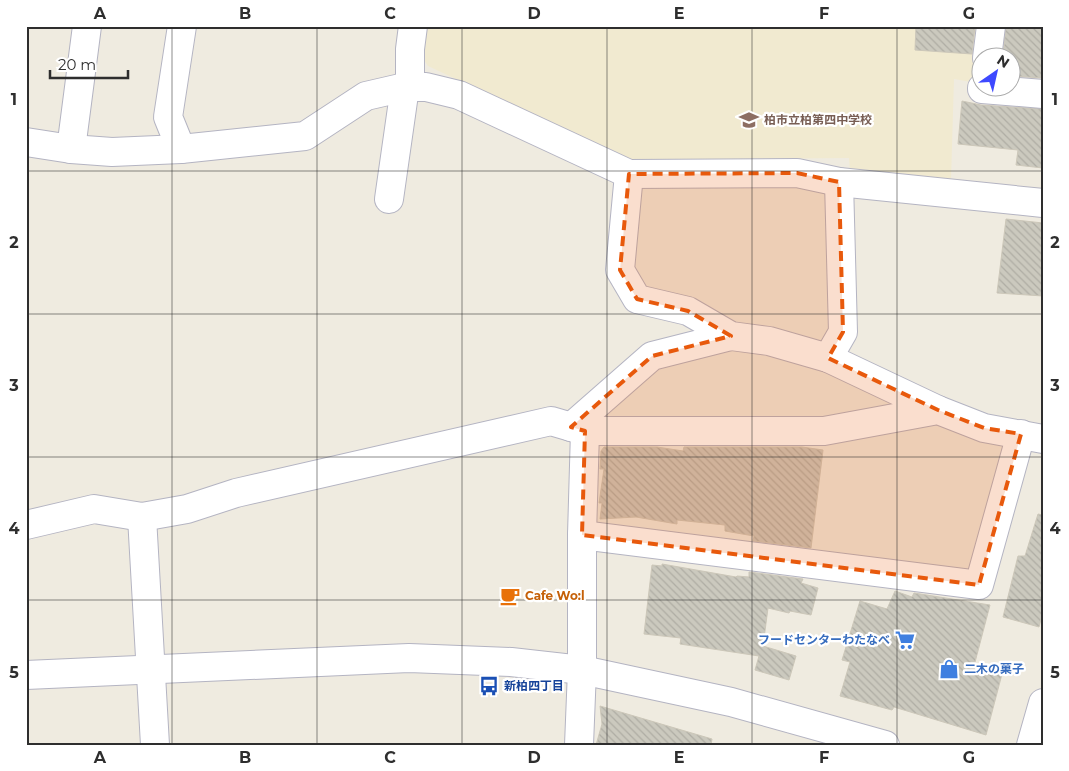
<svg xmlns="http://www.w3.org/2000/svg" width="1069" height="771" font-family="Montserrat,'Noto Sans JP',sans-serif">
	<defs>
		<pattern id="building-back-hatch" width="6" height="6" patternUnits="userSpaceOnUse" patternTransform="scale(1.25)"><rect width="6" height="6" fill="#cbc9be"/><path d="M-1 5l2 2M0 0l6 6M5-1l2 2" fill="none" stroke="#afada4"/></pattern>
	</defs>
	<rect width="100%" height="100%" fill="#efebe0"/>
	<path fill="#f1ead0" d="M 421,26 L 984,26 L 977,83 L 954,79 L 951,180 L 850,170 L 849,158 L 630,160 L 428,66 L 418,51 Z"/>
	<g fill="url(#building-back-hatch)" stroke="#ccc7b9">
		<path d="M 916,26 L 975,26 L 972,54 L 915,50 Z"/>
		<path d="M 1006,26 L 1043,29 L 1042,78 L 1012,76 L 1012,58 L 1003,56 Z"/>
		<path d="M 962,101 L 981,105 L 1043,109 L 1043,168 L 1016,165 L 1018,150 L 958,144 Z"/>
		<path d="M 1006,219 L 1043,223 L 1043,296 L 997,293 Z"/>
		<path d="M 604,447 L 657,447 L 683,451 L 684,447 L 802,447 L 823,450 L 811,548 L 753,541 L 754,536 L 725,531 L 725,525 L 677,520 L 677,524 L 636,517 L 600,519 L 602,503 L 599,503 L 604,469 L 600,469 L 601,451 Z"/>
		<path d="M 1038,514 L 1043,515 L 1043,612 L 1039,627 L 1003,617 L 1018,556 L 1025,556 Z"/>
		<path d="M 662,564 L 736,577 L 737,576 L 749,577 L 749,572 L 803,579 L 801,583 L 818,588 L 811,615 L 790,611 L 789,613 L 768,608 L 763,646 L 796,656 L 789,680 L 755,670 L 759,656 L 680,644 L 681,638 L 644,634 L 652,565 L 662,566 Z"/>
		<path d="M 895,591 L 912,597 L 914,593 L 990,605 L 974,666 L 1002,674 L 986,735 L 894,707 L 892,710 L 840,696 L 850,662 L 842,660 L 860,601 L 887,609 Z"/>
		<path d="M 600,706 L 712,739 L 711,745 L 596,745 L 602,724 Z"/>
	</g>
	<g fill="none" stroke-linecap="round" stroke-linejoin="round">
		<defs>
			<g id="minor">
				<path d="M 987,58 L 991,26"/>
				<path d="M 410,87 L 410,49 L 413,26"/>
				<path d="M 982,88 L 982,89 L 1043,94"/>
				<path d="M 26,142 L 71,149 L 112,152 L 181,149 L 305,136 L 366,96 L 405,87 L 426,87 L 459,95 L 629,174 L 797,173 L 839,182 L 1043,203"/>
				<path d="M 71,149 L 87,26"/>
				<path d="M 181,149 L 168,117 L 182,26"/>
				<path d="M 629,174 L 620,270 L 637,299 L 688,311 L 731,336 L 769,341 L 828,358 L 938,410"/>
				<path d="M 389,199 L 405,87"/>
				<path d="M 828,358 L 843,332 L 839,182"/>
				<path d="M 571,427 L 652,356 L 731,336"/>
				<path d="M 142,517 L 155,745"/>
				<path d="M 26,525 L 94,509 L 142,517 L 187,509 L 236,493 L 551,421 L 585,431 L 824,431 L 938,410 L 984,428 L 1043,439"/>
				<path d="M 582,535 L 585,431"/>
				<path d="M 26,675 L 409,658 L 511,662 L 582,670 L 731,702 L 885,745"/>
				<path d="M 579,745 L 582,670 L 582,535 L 979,585 L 1021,434"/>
				<path d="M 1031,745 L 1043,703"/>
			</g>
		</defs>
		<use href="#minor" stroke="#b4b4c2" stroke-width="30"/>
		<use href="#minor" stroke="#fff" stroke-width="28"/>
	</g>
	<path fill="#e8590c" fill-opacity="0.2" stroke="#e8590c" stroke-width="4" stroke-dasharray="10 6" stroke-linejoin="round" d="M 797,173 L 839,182 L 843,332 L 828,358 L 938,410 L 984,428 L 1021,434 L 979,585 L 582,535 L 585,431 L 571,427 L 652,356 L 731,336 L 688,311 L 637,299 L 620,270 L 629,174 Z"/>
	<path fill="none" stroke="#2e2e2e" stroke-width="1" stroke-opacity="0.55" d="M 172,26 L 172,745M 317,26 L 317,745M 462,26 L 462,745M 607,26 L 607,745M 752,26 L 752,745M 897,26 L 897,745M 26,171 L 1043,171M 26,314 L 1043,314M 26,457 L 1043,457M 26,600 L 1043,600"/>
	<defs>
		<symbol id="school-bare" viewBox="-9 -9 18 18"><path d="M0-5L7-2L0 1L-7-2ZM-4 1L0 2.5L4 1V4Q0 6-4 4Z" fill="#8d6e63" stroke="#fff" stroke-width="2.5" paint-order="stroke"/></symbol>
		<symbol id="cafe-bare" viewBox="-9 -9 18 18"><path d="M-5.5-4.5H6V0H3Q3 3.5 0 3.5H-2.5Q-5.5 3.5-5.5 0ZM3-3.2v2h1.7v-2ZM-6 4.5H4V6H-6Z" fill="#e8710a" stroke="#fff" stroke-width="2.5" paint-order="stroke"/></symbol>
		<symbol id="supermarket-bare" viewBox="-9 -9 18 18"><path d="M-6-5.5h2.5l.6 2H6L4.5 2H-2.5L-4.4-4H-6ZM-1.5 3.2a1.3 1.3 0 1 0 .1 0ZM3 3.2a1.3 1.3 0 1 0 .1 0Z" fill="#3f7fe0" stroke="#fff" stroke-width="2.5" paint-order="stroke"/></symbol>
		<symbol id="shop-bare" viewBox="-9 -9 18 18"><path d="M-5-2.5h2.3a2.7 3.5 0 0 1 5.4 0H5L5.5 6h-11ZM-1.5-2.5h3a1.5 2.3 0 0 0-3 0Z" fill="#3f7fe0" stroke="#fff" stroke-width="2.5" paint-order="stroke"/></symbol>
		<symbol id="bus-bare" viewBox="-9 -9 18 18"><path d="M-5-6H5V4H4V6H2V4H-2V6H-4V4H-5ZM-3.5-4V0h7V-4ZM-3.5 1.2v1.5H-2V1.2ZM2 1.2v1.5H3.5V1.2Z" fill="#1a4fb4" stroke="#fff" stroke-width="2.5" paint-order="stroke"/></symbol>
	</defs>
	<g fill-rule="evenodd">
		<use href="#school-bare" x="735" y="106" width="28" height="28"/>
		<use href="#cafe-bare" x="496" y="582" width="28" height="28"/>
		<use href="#supermarket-bare" x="891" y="626" width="28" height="28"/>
		<use href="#shop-bare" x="935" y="655" width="28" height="28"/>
		<use href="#bus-bare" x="475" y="672" width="28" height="28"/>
	</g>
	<g text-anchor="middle" stroke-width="4.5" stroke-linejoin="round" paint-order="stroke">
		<g font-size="12" font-weight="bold" fill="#785e54" stroke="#fff" text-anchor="start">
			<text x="764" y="124">柏市立柏第四中学校</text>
		</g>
		<g font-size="12" font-weight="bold" fill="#c56008" stroke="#fff" text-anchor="start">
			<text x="525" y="600">Cafe Wo:l</text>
		</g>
		<g font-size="12" font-weight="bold" fill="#366cbe" stroke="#fff" text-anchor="end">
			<text x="890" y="644">フードセンターわたなべ</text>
			<text x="964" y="673" text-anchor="start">二木の菓子</text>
		</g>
		<g font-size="12" font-weight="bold" fill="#164399" stroke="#fff" text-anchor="start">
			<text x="504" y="690">新柏四丁目</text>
		</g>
	</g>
	<rect width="1069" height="771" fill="none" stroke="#ffffff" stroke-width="55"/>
	<g transform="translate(996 72) rotate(34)"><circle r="24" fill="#ffffff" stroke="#ababab"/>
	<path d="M0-4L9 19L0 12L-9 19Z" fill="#3e49ff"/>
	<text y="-8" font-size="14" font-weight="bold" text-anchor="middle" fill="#2e2e2e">N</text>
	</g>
	<path d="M50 70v8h78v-8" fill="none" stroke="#2e2e2e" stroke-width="2.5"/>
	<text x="58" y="70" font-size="15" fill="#2e2e2e" stroke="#ffffff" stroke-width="4" paint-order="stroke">20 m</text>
	<rect x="28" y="28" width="1014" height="716" fill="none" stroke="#2e2e2e" stroke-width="2"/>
	<g font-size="16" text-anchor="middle" font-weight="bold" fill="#2e2e2e">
		<text x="100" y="19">A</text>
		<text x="245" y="19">B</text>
		<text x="390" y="19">C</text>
		<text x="534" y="19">D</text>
		<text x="679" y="19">E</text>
		<text x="824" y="19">F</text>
		<text x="969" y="19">G</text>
		<text x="14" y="105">1</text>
		<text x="1055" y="105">1</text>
		<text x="14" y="248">2</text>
		<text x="1055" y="248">2</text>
		<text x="14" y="391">3</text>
		<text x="1055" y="391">3</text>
		<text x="14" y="534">4</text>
		<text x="1055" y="534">4</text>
		<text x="14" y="678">5</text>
		<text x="1055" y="678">5</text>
		<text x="100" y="763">A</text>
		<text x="245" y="763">B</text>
		<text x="390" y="763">C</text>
		<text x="534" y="763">D</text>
		<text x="679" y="763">E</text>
		<text x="824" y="763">F</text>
		<text x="969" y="763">G</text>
	</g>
</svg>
